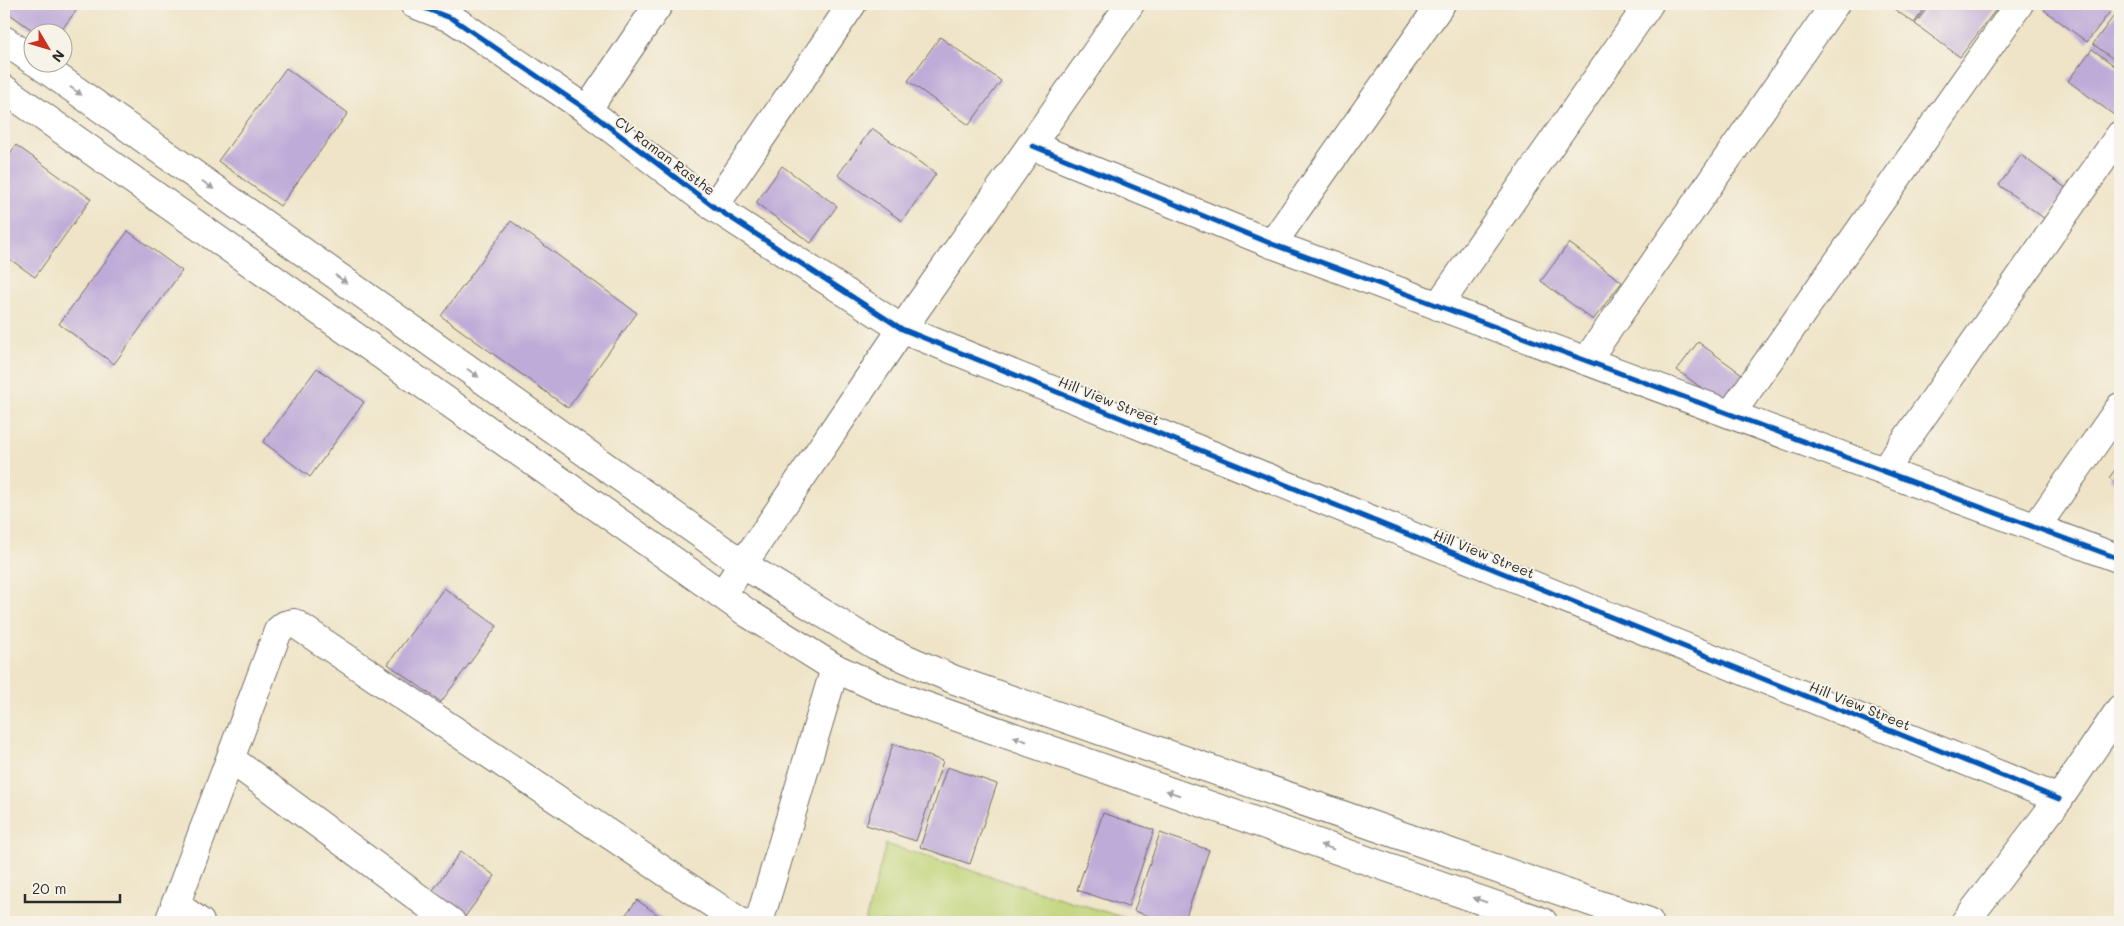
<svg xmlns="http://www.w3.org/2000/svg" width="2124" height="926" font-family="Mali,sans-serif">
	<rect width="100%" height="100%" fill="#f7f3e8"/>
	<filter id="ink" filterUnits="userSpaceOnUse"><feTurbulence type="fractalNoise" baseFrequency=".02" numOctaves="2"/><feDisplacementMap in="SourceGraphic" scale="10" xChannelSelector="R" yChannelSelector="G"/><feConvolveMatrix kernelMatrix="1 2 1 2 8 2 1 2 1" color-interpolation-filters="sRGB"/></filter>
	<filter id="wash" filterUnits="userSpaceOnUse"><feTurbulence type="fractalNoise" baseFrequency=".0096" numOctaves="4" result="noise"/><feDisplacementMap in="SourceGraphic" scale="20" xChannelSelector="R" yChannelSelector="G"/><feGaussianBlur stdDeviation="1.12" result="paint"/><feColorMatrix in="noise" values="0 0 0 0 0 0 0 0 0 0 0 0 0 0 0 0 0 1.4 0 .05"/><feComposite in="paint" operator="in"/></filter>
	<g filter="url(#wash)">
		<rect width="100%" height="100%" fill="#efe4c7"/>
		<path fill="#c0d478" stroke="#768052" d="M 886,844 L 1138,922 L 865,922 Z"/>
		<g id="blocks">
			<g fill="#bfabd8">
				<path d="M 4,4 L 81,4 L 60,32 L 35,32 L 4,10 Z"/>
				<path d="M 1887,4 L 1928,4 L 1914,23 Z"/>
				<path d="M 1930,4 L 2000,4 L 1960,57 L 1915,24 Z"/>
				<path d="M 2049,4 L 2105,4 L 2112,9 L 2087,42 L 2044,10 Z"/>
				<path d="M 2116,13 L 2120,16 L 2120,64 L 2093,44 Z"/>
				<path d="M 940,37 L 1001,81 L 969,125 L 908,81 Z"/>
				<path d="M 2092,49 L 2120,70 L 2120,107 L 2114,115 L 2068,81 Z"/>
				<path d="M 286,68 L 348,113 L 280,206 L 218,161 Z"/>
				<path d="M 872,128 L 936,174 L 902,221 L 838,175 Z"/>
				<path d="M 16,145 L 91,199 L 35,277 L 4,255 L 4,162 Z"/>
				<path d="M 2021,155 L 2067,189 L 2045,219 L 1999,185 Z"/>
				<path d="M 782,166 L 837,206 L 811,243 L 756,203 Z"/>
				<path d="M 511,221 L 637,313 L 568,408 L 441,316 Z"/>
				<path d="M 128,231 L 182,271 L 114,364 L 59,324 Z"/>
				<path d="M 1569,243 L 1622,282 L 1593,320 L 1541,281 Z"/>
				<path d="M 1698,342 L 1746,377 L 1725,405 L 1677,370 Z"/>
				<path d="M 317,368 L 364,402 L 310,477 L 263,442 Z"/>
				<path d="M 2120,463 L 2120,487 L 2109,478 Z"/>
				<path d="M 444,588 L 497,626 L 441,702 L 388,664 Z"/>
				<path d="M 893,744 L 943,761 L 916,841 L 866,825 Z"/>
				<path d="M 947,767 L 997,784 L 970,864 L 920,847 Z"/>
				<path d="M 1103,813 L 1154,830 L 1128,907 L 1077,890 Z"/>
				<path d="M 1160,833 L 1209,850 L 1184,922 L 1167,922 L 1134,911 Z"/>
				<path d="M 461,851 L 495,876 L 464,918 L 431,893 Z"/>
				<path d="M 637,900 L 668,922 L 620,922 Z"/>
			</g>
		</g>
	</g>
	<g filter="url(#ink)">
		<use href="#blocks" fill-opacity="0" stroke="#706c62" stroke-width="1"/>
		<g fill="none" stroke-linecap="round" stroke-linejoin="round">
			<defs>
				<g id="street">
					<path d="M 414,4 L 453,19 L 587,110 L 714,207 L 902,329 L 2059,799"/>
					<path d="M 587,110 L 659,4"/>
					<path d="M 1033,146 L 1272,244 L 2120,559"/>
					<path d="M 714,207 L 852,4"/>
					<path d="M 1272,244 L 1441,4"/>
					<path d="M 1438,306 L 1649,4"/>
					<path d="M 1586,361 L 1835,4"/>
					<path d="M 1731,414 L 2019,4"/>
					<path d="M 1884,471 L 2120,135"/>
					<path d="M 2036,527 L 2120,407"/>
					<path d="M 722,595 L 902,329 L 1130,4"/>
					<path d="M 232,760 L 451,922"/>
					<path d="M 175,904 L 200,922"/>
					<path d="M 169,922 L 278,631 L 285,625 L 294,623 L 740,922"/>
					<path d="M 759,922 L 835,668"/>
					<path d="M 1965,922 L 2059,799 L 2120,709"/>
				</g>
				<g id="secondary">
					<path d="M 4,40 L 32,60"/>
					<path d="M 36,62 L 744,565 L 875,645 L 955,680 L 1649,922"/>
					<path d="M 4,89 L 749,614 L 835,668 L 894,695 L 1543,922"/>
				</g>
			</defs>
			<use href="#street" stroke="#706c62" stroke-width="30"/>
			<use href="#secondary" stroke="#706c62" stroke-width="30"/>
			<use href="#street" stroke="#fff" stroke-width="28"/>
			<use href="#secondary" stroke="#fff" stroke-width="28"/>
			<defs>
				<g id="cycleway">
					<path d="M 414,4 L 453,19 L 587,110 L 714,207 L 902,329 L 2059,799"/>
					<path d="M 1033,146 L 1272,244 L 2120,559"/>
				</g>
			</defs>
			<use href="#cycleway" stroke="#f7f3e8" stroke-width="8"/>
			<use href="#cycleway" stroke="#0057b8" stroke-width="5"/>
		</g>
		<defs><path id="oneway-solid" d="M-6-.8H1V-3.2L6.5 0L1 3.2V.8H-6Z" transform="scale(1.25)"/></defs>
		<g fill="#a0a0a0">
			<use href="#oneway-solid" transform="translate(76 91) rotate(35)"/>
			<use href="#oneway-solid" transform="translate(208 185) rotate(35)"/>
			<use href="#oneway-solid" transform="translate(341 279) rotate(35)"/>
			<use href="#oneway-solid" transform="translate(473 373) rotate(35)"/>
			<use href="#oneway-solid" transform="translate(1020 739) rotate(-161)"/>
			<use href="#oneway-solid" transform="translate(1173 793) rotate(-161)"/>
			<use href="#oneway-solid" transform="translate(1327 847) rotate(-161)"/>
			<use href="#oneway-solid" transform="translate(1480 900) rotate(-161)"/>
		</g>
	</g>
	<g text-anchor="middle" stroke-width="4" stroke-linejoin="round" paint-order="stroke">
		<g font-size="14" fill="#2b2b2b" stroke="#f7f3e8">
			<text transform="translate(665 156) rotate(37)" y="5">CV Raman Rasthe</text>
			<text transform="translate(1109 401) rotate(22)" y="5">Hill View Street</text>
			<text transform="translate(1484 554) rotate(22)" y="5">Hill View Street</text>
			<text transform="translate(1860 706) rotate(22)" y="5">Hill View Street</text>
		</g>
	</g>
	<rect width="2124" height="926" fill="none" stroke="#f7f3e8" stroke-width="20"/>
	<g transform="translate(48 48) rotate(128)"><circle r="24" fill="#f7f3e8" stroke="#a5a39c"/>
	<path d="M0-4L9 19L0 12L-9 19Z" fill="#c8321e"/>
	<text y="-8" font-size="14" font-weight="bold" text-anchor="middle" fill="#2b2b2b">N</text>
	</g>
	<path d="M25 894v8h95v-8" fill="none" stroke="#2b2b2b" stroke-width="2.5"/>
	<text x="32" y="894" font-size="15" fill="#2b2b2b" stroke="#f7f3e8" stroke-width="4" paint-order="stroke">20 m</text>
</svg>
